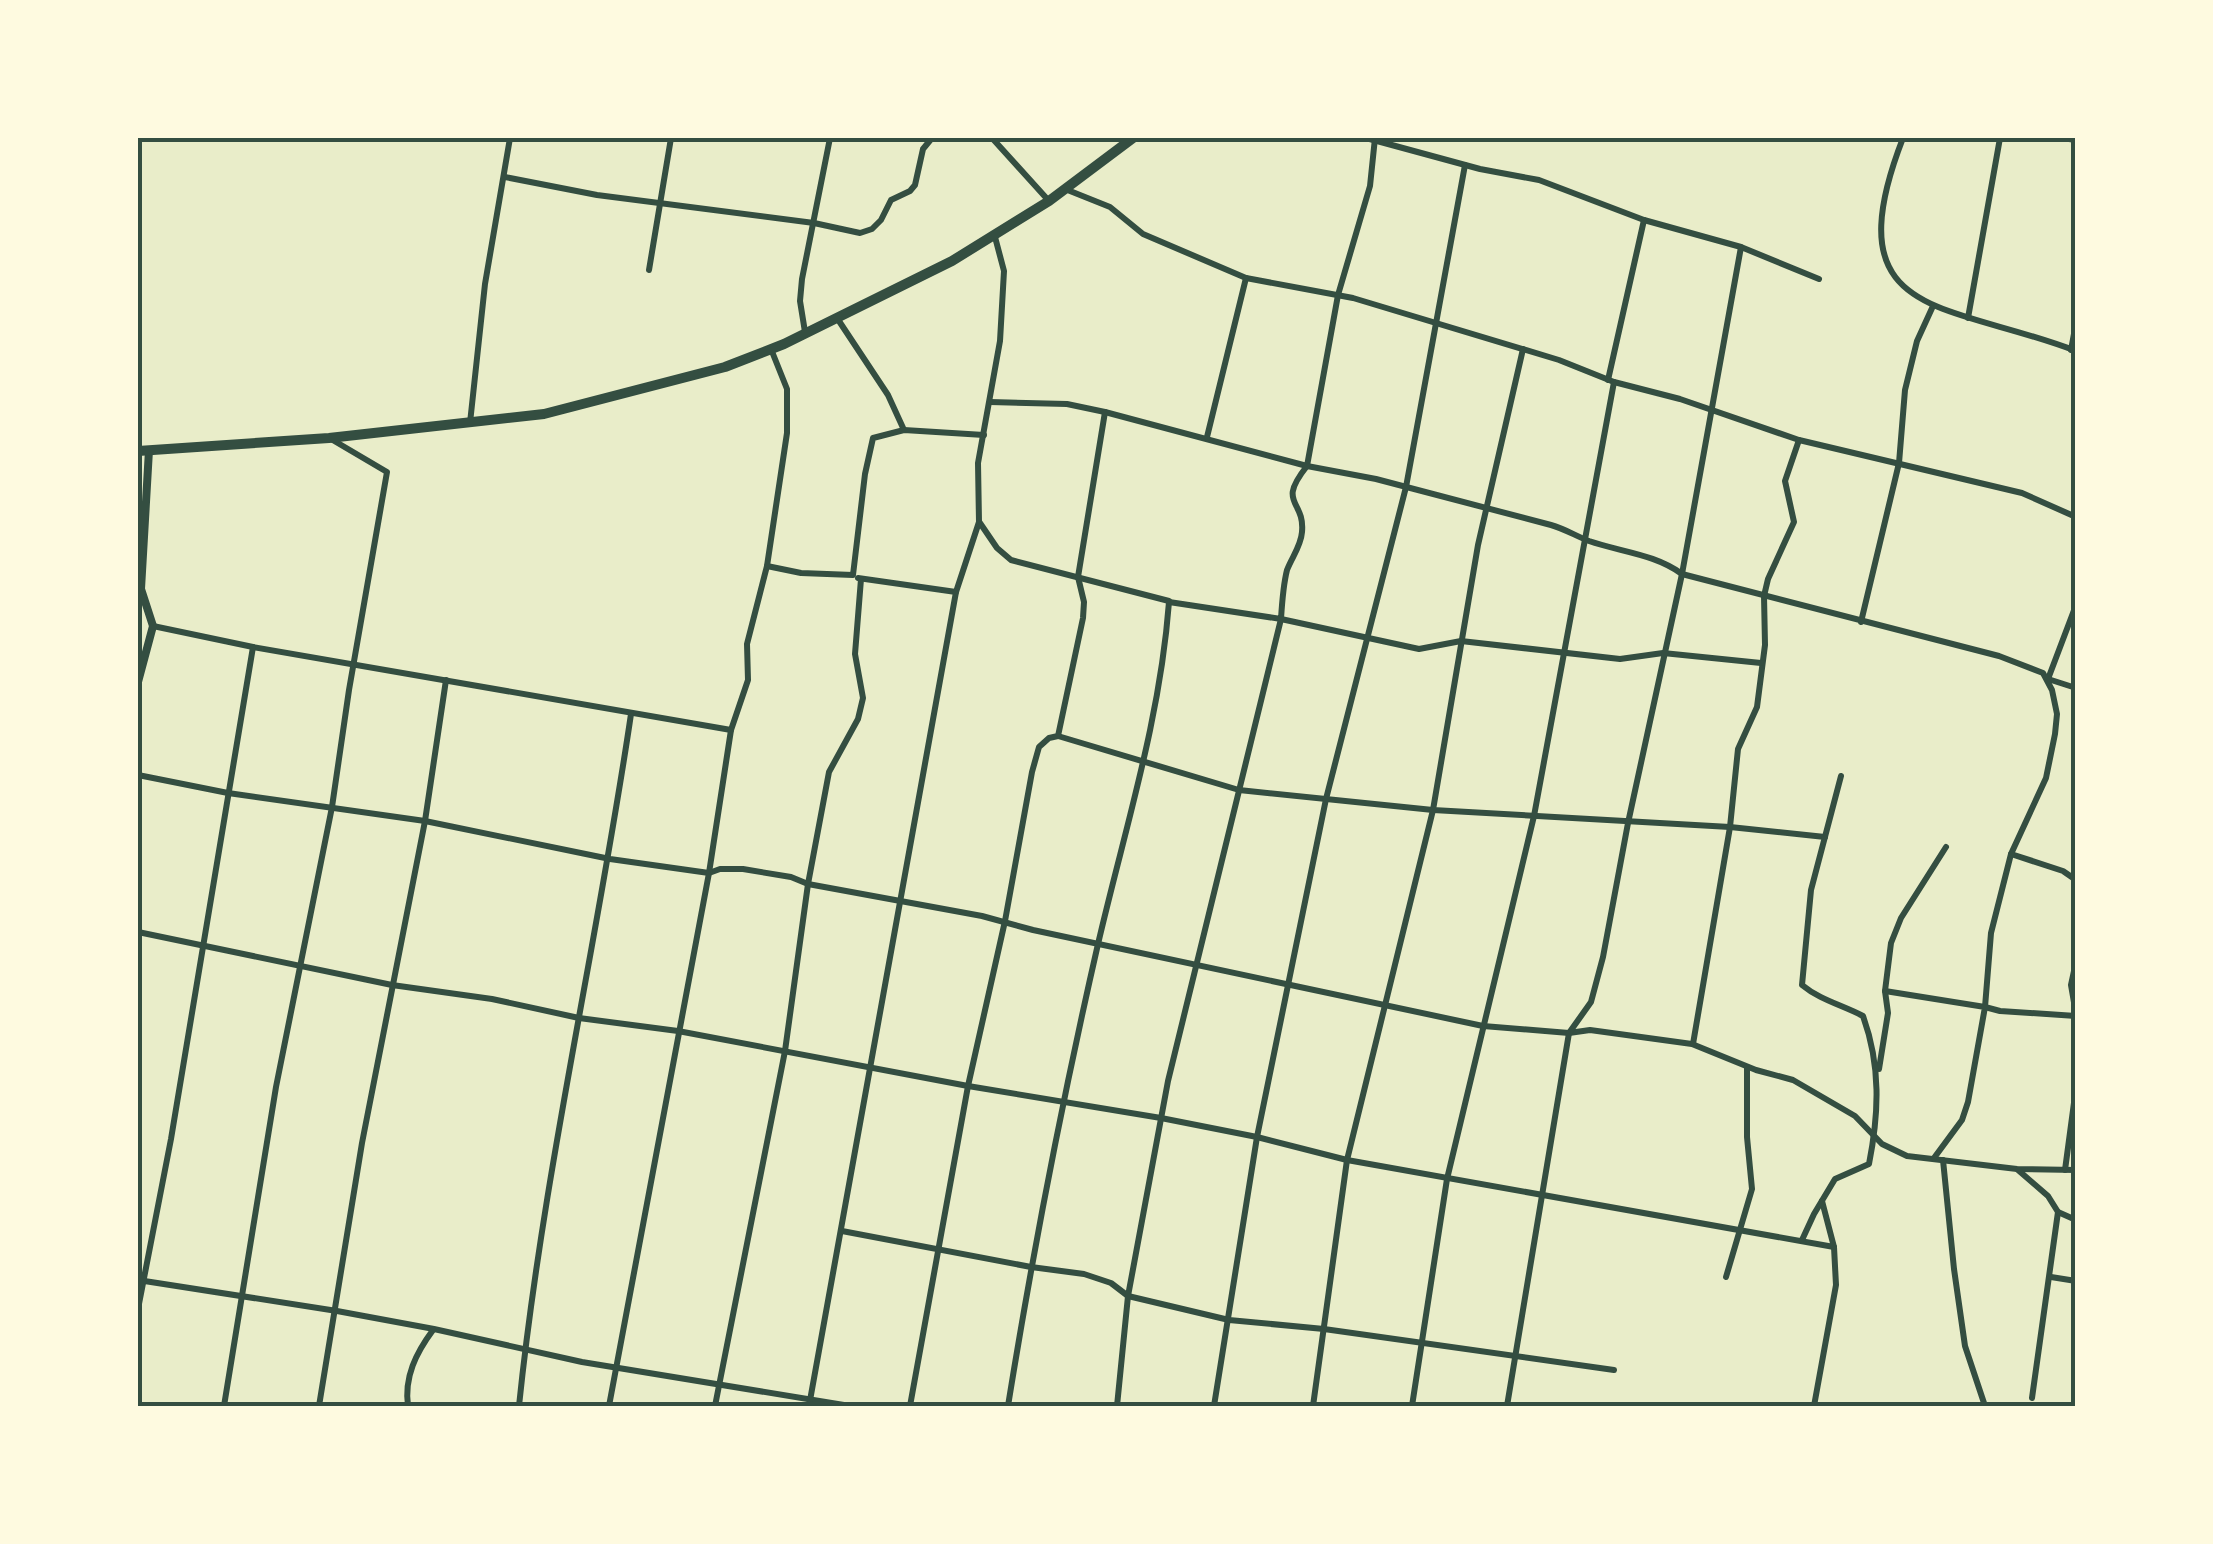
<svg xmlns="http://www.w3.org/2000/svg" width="2213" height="1544" font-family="Jost,sans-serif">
	<rect width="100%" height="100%" fill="#e9edc9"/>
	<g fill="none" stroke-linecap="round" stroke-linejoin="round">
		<g stroke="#344e41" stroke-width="6">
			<path d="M 992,138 L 1049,201"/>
			<path d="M 1366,138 L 1480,169 L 1539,180 L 1644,220 L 1741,247 L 1819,279"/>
			<path d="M 1903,138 C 1832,321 1946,301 2076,351"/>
			<path d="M 2062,138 L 2076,140"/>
			<path d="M 505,177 L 597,195 L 814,223 L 860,233 L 872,229 L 881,220 L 891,200 L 910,191 L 915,185 L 923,149 L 932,138"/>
			<path d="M 1065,189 L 1110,207 L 1143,234 L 1246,278 L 1353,298 L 1559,360 L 1614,382 L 1680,399 L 1799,440 L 2022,493 L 2076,517"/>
			<path d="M 649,270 L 671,138"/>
			<path d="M 837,318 L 888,395 L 904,430"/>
			<path d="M 1968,318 L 2000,138"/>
			<path d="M 805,332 L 800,301 L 802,279 L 830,138"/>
			<path d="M 2071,350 L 2076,323"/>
			<path d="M 1608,380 L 1644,220"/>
			<path d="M 990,402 L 1067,404 L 1105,412 L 1307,466 L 1338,295 L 1370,186 L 1375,138"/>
			<path d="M 470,423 L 485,284 L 510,138"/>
			<path d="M 1207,437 L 1246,278"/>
			<path d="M 980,523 L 997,548 L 1011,560 L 1169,601"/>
			<path d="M 2076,557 L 2076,581"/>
			<path d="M 767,566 L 801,573 L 853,575 L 865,474 L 873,438 L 904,430 L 984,435"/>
			<path d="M 858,578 L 956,592"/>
			<path d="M 2076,605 L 2048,679 L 2076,688"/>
			<path d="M 1861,622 L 1899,463 L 1905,390 L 1917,341 L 1933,306"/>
			<path d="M 153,626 L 253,647 L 731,730"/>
			<path d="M 1058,736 L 1239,790 L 1433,810 L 1730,827 L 1825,837"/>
			<path d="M 138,775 L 228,793 L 425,821 L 610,859 L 709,873 L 720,869 L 743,869 L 791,877 L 808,884 L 982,916 L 1033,930 L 1483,1026 L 1569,1033 L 1590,1030 L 1692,1044 L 1756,1070 L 1793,1080 L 1855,1116 L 1882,1144 L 1907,1156 L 2017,1169 L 2076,1170"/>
			<path d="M 2011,854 L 2063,871 L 2076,880"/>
			<path d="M 138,932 L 392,985 L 492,999 L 579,1018 L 678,1031 L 968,1086 L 1161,1118 L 1257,1137 L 1347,1160 L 1834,1247"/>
			<path d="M 2076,962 L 2071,985 L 2076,1014"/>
			<path d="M 1885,991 L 1985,1007 L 1968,1102 L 1962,1120 L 1934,1158"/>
			<path d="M 1693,1044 L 1730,827 L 1738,749 L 1757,707 L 1765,645 L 1764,596 L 1768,579 L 1794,522 L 1785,481 L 1799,440"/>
			<path d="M 1879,1069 L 1888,1013 L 1885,991 L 1891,943 L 1901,918 L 1946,847"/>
			<path d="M 1943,1160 L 1954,1269 L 1965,1346 L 1985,1406"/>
			<path d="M 2018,1170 L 2048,1196 L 2058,1212 L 2032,1398"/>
			<path d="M 2065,1170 L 2076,1088"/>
			<path d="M 2058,1212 L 2076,1220"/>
			<path d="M 842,1231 L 1031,1267 L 1084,1274 L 1111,1283 L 1128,1296 L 1229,1320 L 1324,1329 L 1614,1370"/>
			<path d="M 1802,1240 L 1814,1214 L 1835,1179 L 1869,1164 C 1879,1113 1881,1066 1863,1016 C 1842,1005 1820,1000 1802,985 L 1811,890 L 1841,776"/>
			<path d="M 1726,1277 L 1752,1189 L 1747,1137 L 1747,1067"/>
			<path d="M 2051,1277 L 2076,1281"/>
			<path d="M 138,1280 L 337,1311 L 434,1329 L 582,1362 L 850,1406"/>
			<path d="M 138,1309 L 171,1139 L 253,647"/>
			<path d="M 224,1406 L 276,1087 L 332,807 L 349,690 L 387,472 L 331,439"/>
			<path d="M 319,1406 L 362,1143 L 425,821 L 446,680"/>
			<path d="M 408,1406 C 404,1377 416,1353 433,1330"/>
			<path d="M 519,1406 C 543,1174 597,945 631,714"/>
			<path d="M 609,1406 L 709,873 L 731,730 L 748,680 L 747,644 L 767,566 L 787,433 L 787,389 L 771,349"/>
			<path d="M 715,1406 L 785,1051 L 808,884 L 829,772 L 858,719 L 863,698 L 855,654 L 861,579"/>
			<path d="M 809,1406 L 956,592 L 979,522 L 978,463 L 1000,341 L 1004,271 L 995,237"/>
			<path d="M 910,1406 L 968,1086 L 1005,921 L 1032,772 L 1039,747 L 1049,738 L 1058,736 L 1083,618 L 1084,602 L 1078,577 L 1105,412"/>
			<path d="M 1008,1406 C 1033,1251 1063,1097 1098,944 C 1125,828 1160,721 1169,602 L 1281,619 C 1282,603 1283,586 1287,570 C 1292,557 1301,546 1302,532 C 1305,499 1276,505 1307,466 L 1376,479 L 1551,525 C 1565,529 1576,536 1589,541 C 1621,552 1655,554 1682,574 L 1999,656 L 2043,673 L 2052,690 L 2057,714 L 2055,734 L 2046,778 L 2011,854 L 1991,933 L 1985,1007 L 2000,1011 L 2076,1016"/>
			<path d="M 1117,1406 L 1128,1296 L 1168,1081 L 1281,619 L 1419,649 L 1461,641 L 1620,659 L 1663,653 L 1761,663"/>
			<path d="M 1214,1406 L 1257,1137 L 1326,799 L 1406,487 L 1465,165"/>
			<path d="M 1313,1406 L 1347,1160 L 1433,810 L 1478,545 L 1523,349"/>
			<path d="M 1412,1406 L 1447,1179 L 1534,816 L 1614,382"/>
			<path d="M 1507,1406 L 1569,1033 L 1591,1002 L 1603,957 L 1628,823 L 1682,574 L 1741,247"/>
			<path d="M 1814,1406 L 1836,1285 L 1834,1247 L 1822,1201"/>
		</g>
		<path stroke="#344e41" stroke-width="8" d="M 138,682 L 153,626 L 141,589 L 149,450"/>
		<path stroke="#344e41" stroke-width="10" d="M 138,451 L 329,438 L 544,414 L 725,367 L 784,344 L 952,261 L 1049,201 L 1133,138"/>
	</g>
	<rect width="2213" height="1544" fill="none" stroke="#fefae0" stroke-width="280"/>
	<rect x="140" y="140" width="1933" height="1264" fill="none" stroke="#344e41" stroke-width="4"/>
</svg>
